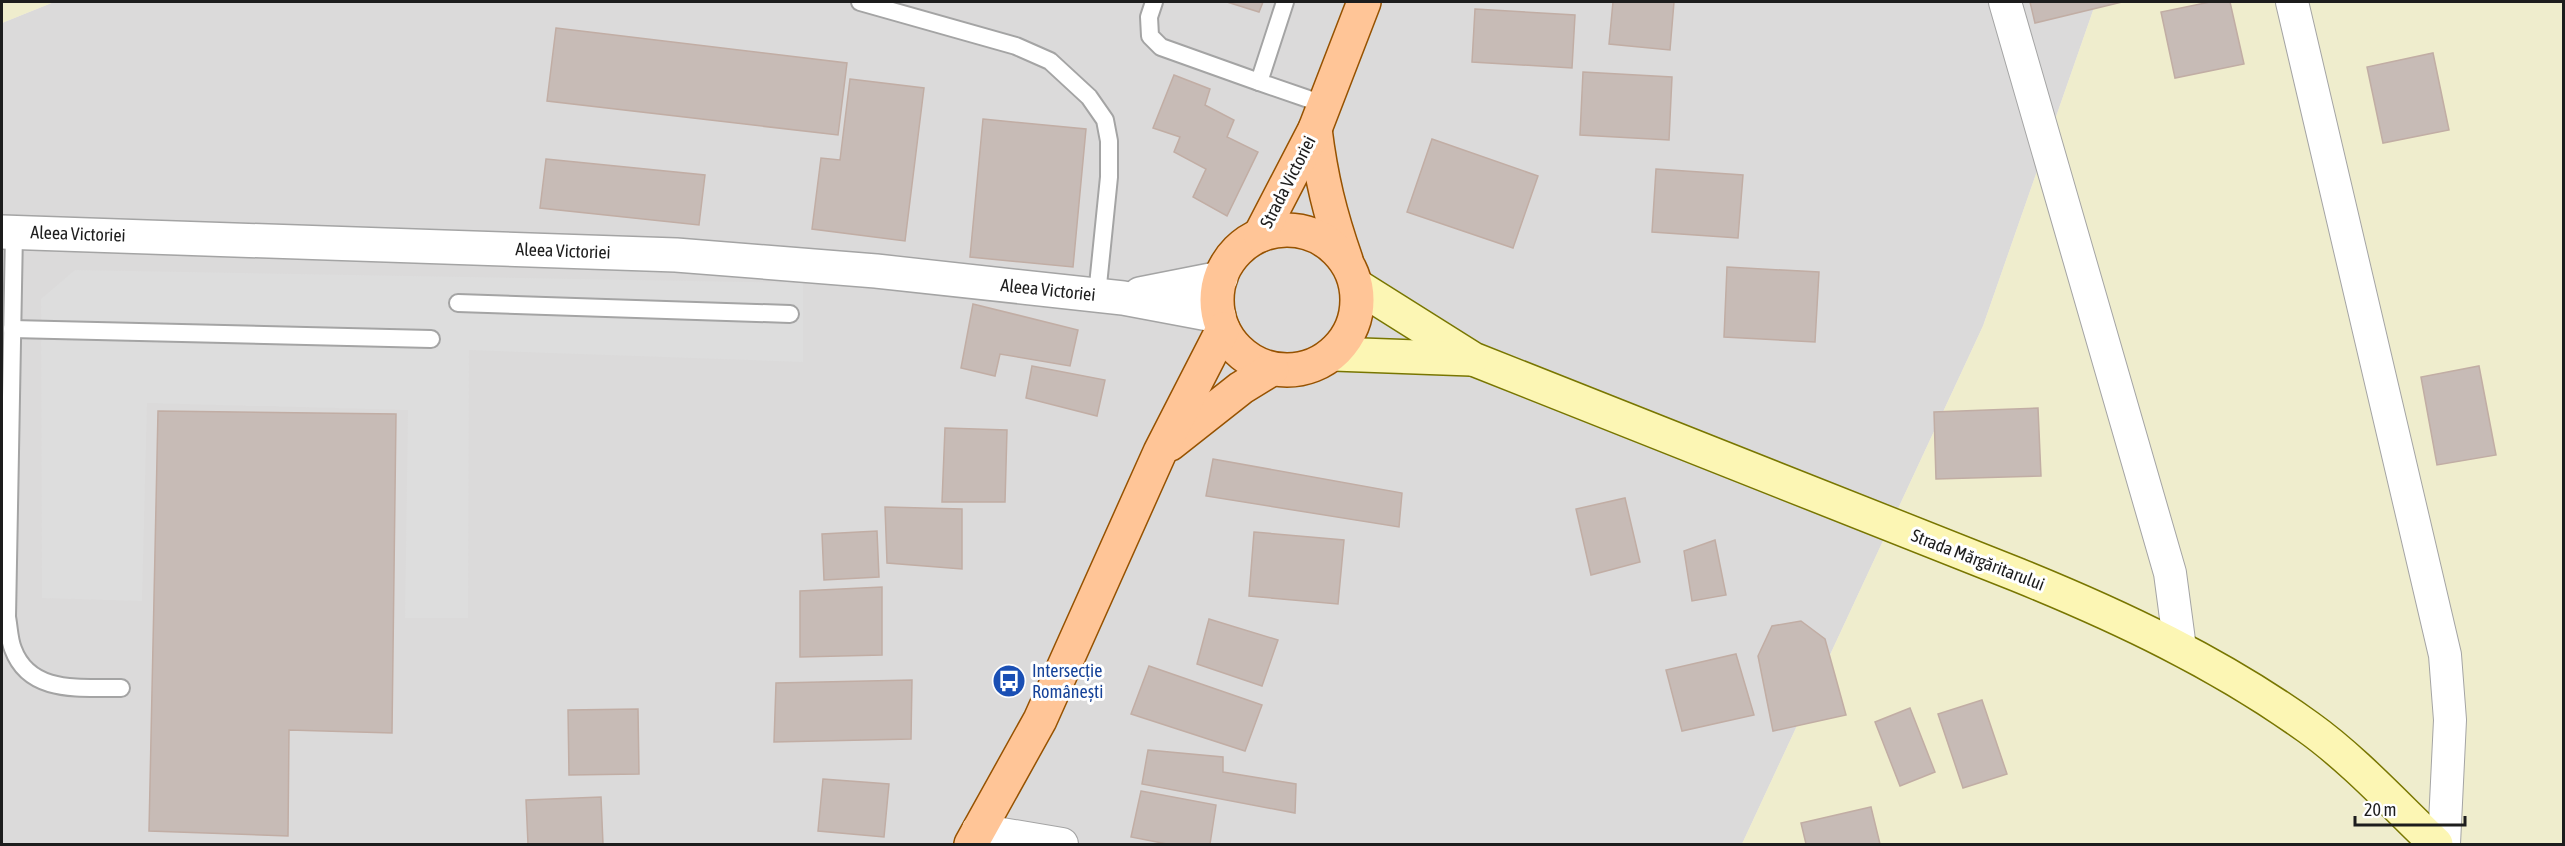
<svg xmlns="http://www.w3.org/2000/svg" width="2565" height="846" font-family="'Asap Condensed',sans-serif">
	<rect width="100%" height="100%" fill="#efe9e3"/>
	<path fill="#dbdada" d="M 54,2 L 2096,2 L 1983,326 L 1742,844 L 2,844 L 2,23 Z"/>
	<g fill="#efedcd">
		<path d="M 2,2 L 54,2 L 2,23 Z"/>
		<path d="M 2096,2 L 2563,2 L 2563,844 L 1742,844 L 1983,326 Z"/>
	</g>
	<path fill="#ddd" d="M 75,270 L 803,283 L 803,362 L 469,350 L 468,618 L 405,618 L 408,410 L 147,403 L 142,601 L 42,598 L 41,299 Z"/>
	<g fill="#c7bbb6" stroke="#c1ada4" stroke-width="1.5">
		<path d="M 1227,2 L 1263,2 L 1259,12 Z"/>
		<path d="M 1613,2 L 1674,2 L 1670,50 L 1609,44 Z"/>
		<path d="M 2030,2 L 2122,2 L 2035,23 Z"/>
		<path d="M 2210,2 L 2230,2 L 2244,64 L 2175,78 L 2161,12 Z"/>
		<path d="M 1475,9 L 1575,15 L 1572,68 L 1472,62 Z"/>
		<path d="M 556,28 L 847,63 L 838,135 L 547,101 Z"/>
		<path d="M 2433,53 L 2449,130 L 2383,143 L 2367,67 Z"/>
		<path d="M 1583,72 L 1672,77 L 1669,140 L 1580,135 Z"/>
		<path d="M 1174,75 L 1210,89 L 1205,105 L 1234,120 L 1227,137 L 1258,152 L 1227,216 L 1193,197 L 1206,169 L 1174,152 L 1180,137 L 1153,128 Z"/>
		<path d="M 850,79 L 924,88 L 905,241 L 812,229 L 821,158 L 840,160 Z"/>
		<path d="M 983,119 L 1086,129 L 1073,267 L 970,257 Z"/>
		<path d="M 1432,139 L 1538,176 L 1513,248 L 1407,212 Z"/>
		<path d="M 546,159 L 705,175 L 699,225 L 540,208 Z"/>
		<path d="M 1656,169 L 1743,175 L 1738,238 L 1652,232 Z"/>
		<path d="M 1727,267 L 1819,272 L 1815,342 L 1724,337 Z"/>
		<path d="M 973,304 L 1078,330 L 1070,366 L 1000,354 L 995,376 L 961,368 Z"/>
		<path d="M 1032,366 L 1105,380 L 1097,416 L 1026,398 Z"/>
		<path d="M 2479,366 L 2496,455 L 2437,465 L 2421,377 Z"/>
		<path d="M 2038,408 L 2041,476 L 1936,479 L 1934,412 Z"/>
		<path d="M 158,411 L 396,414 L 392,733 L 289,730 L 288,836 L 149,831 Z"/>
		<path d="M 945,428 L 1007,430 L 1005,502 L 942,502 Z"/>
		<path d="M 1213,459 L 1402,493 L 1399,527 L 1206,496 Z"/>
		<path d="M 1625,498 L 1640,562 L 1591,575 L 1576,509 Z"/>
		<path d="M 885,507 L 962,509 L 962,569 L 887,563 Z"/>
		<path d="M 877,531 L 879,577 L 824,580 L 822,534 Z"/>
		<path d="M 1254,532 L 1344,540 L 1338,604 L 1249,596 Z"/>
		<path d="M 1715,540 L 1726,595 L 1692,601 L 1684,551 Z"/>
		<path d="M 882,587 L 882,655 L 800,657 L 800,591 Z"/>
		<path d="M 1209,619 L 1278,640 L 1262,686 L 1197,664 Z"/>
		<path d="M 1801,621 L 1825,639 L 1846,715 L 1773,731 L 1758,656 L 1772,626 Z"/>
		<path d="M 1736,654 L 1754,715 L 1682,731 L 1666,670 Z"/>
		<path d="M 1149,666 L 1262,705 L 1245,751 L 1131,714 Z"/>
		<path d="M 912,680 L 911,739 L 774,742 L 776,683 Z"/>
		<path d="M 1982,700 L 2007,774 L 1963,788 L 1938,714 Z"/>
		<path d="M 1910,708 L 1935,772 L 1900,786 L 1875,722 Z"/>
		<path d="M 638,709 L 639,774 L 569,775 L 568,710 Z"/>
		<path d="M 1148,750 L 1223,757 L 1223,772 L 1296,784 L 1295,813 L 1142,784 Z"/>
		<path d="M 823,779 L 889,784 L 884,837 L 818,831 Z"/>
		<path d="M 1141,791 L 1216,805 L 1210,844 L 1167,844 L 1131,837 Z"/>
		<path d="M 601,797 L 603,844 L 528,844 L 526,800 Z"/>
		<path d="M 1871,807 L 1880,844 L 1806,844 L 1801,823 Z"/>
	</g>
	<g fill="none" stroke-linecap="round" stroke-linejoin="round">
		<defs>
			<g id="service">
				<path d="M 860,2 L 1016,46 L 1050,61 L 1089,97 L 1105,120 L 1109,141 L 1109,177 L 1097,295"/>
				<path d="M 1154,2 L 1149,17 L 1150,36 L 1161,47 L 1259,82"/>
				<path d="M 1285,2 L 1259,82 L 1323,104"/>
				<path d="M 14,232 L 7,617 C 9,627 9,639 13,649 C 30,695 81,687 121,688"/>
				<path d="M 458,303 L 790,314"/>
				<path d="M 12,329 L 431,339"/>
			</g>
			<g id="minor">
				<path d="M 2005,2 L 2170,573 L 2180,648"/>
				<path d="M 2292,2 L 2445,655 L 2450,720 L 2444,844"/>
				<path d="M 978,830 L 1062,844"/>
			</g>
			<g id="tertiary">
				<path d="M 2,232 L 676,255 L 876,271 L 1123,298 L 1219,316"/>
				<path d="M 1140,294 L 1221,278"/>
			</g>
			<g id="secondary">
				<path d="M 1357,286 L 1473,359 L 2018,575 C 2119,616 2219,663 2308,727 C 2353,759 2396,806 2436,844"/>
				<path d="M 1334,354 L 1471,359"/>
			</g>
			<g id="primary">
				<path d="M 1315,129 C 1321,178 1330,214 1346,260"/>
				<circle cx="1287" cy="300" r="70"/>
				<path d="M 1260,235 L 1315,129 L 1364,2"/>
				<path d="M 1170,444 L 1241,388 L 1272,369"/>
				<path d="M 971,844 L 1040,720 L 1160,452 L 1223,329"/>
			</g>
		</defs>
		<use href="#service" stroke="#a4a4a4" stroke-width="20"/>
		<use href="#minor" stroke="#a4a4a4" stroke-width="34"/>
		<use href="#tertiary" stroke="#a4a4a4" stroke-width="36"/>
		<use href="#secondary" stroke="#787601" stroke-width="36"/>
		<use href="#primary" stroke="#965200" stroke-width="36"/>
		<use href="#service" stroke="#fff" stroke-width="16"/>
		<use href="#minor" stroke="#fff" stroke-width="32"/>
		<use href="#tertiary" stroke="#fff" stroke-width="33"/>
		<use href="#secondary" stroke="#fcf6b4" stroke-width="33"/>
		<use href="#primary" stroke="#ffc597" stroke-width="33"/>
	</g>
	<defs>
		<symbol id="bus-disc" viewBox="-11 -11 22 22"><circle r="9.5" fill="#1a4fb4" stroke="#fff"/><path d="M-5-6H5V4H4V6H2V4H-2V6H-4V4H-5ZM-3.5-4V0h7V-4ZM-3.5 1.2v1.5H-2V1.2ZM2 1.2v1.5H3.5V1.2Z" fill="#fff"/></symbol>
	</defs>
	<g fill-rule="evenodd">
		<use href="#bus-disc" x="990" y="662" width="38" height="38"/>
	</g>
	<g text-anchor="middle" stroke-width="6" stroke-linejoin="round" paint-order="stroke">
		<g font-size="18" fill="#1d1d1d" stroke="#fff">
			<text transform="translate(1288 182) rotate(-63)" y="6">Strada Victoriei</text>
			<text transform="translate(78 234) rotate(2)" y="6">Aleea Victoriei</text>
			<text transform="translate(563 251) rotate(2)" y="6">Aleea Victoriei</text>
			<text transform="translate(1048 290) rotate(6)" y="6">Aleea Victoriei</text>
			<text transform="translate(1978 560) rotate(21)" y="6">Strada Mărgăritarului</text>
		</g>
		<g font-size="18" fill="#164399" stroke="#fff" text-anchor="start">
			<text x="1032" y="677">Intersecție<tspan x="1032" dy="21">Românești</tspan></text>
		</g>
	</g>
	<rect width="2565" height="846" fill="none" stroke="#1d1d1d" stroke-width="6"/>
	<path d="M2355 816v9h110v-9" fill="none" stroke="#1d1d1d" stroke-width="3"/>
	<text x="2364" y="816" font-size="18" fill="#1d1d1d" stroke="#ffffff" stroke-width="4.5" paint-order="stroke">20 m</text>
</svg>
